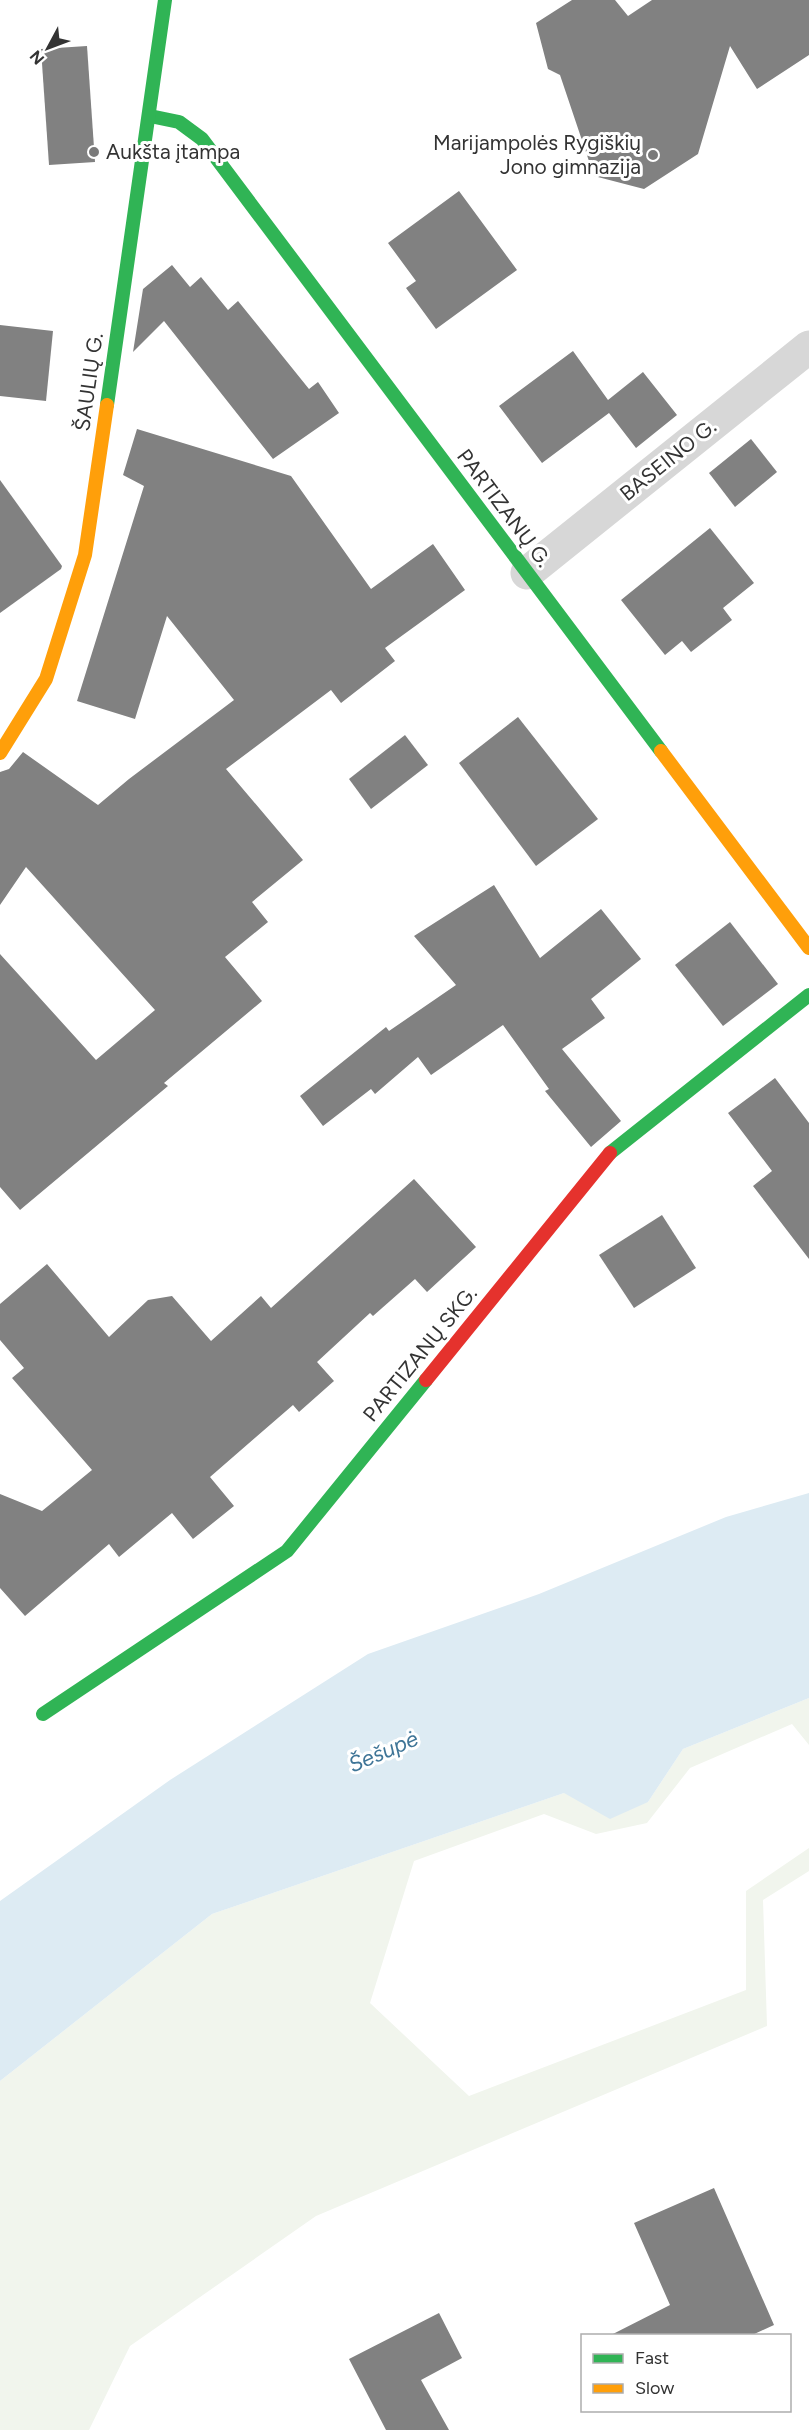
<svg xmlns="http://www.w3.org/2000/svg" width="809" height="2430" font-family="Figtree,sans-serif">
	<rect width="100%" height="100%" fill="#fff"/>
	<path fill="#f1f5ed" d="M 809,1698 L 809,1745 L 792,1724 L 690,1768 L 647,1823 L 596,1834 L 544,1814 L 414,1861 L 370,2003 L 469,2096 L 746,1990 L 746,1891 L 809,1848 L 809,1871 L 763,1900 L 767,2026 L 316,2216 L 130,2346 L 89,2430 L 0,2430 L 0,2081 L 212,1914 L 564,1793 L 648,1802 L 683,1749 Z"/>
	<path fill="#ddebf3" d="M 809,1493 L 809,1698 L 683,1749 L 648,1802 L 610,1819 L 564,1793 L 212,1914 L 0,2081 L 0,1901 L 170,1780 L 368,1654 L 539,1594 L 726,1517 Z"/>
	<g fill="#818181">
		<path d="M 572,0 L 615,0 L 628,16 L 652,0 L 809,0 L 809,55 L 757,89 L 730,46 L 698,154 L 644,189 L 594,176 L 560,75 L 548,69 L 536,23 Z"/>
		<path d="M 87,46 L 95,162 L 49,165 L 41,49 Z"/>
		<path d="M 459,191 L 517,270 L 436,329 L 406,288 L 416,281 L 388,243 Z"/>
		<path d="M 172,265 L 190,287 L 201,277 L 228,310 L 238,301 L 309,389 L 318,382 L 339,413 L 273,459 L 164,321 L 133,352 L 143,289 Z"/>
		<path d="M 0,325 L 53,331 L 46,401 L 0,396 Z"/>
		<path d="M 573,351 L 608,400 L 643,372 L 677,415 L 636,448 L 609,413 L 542,463 L 499,406 Z"/>
		<path d="M 137,429 L 291,476 L 371,589 L 433,544 L 465,590 L 385,648 L 395,661 L 341,703 L 331,690 L 226,769 L 303,860 L 252,902 L 268,922 L 225,957 L 262,1001 L 164,1083 L 168,1086 L 20,1210 L 0,1187 L 0,954 L 96,1060 L 155,1010 L 26,867 L 0,905 L 0,772 L 9,769 L 23,752 L 98,805 L 129,779 L 234,700 L 167,616 L 135,719 L 77,701 L 144,486 L 123,475 Z"/>
		<path d="M 751,439 L 777,472 L 735,507 L 709,473 Z"/>
		<path d="M 0,480 L 62,566 L 61,569 L 0,613 Z"/>
		<path d="M 710,528 L 754,583 L 723,608 L 732,620 L 691,652 L 682,641 L 665,655 L 621,600 Z"/>
		<path d="M 518,717 L 598,819 L 536,866 L 459,763 Z"/>
		<path d="M 405,735 L 428,765 L 371,809 L 349,779 Z"/>
		<path d="M 494,885 L 540,958 L 601,909 L 641,959 L 591,999 L 605,1018 L 562,1049 L 621,1121 L 591,1147 L 545,1091 L 549,1089 L 503,1025 L 431,1075 L 418,1057 L 375,1094 L 371,1089 L 323,1126 L 300,1096 L 386,1027 L 389,1031 L 456,985 L 414,936 Z"/>
		<path d="M 730,922 L 778,984 L 723,1026 L 675,965 Z"/>
		<path d="M 775,1078 L 809,1123 L 809,1259 L 753,1186 L 772,1171 L 728,1113 Z"/>
		<path d="M 414,1179 L 476,1247 L 427,1292 L 415,1279 L 373,1316 L 370,1313 L 317,1362 L 334,1381 L 299,1412 L 293,1405 L 210,1477 L 234,1506 L 193,1539 L 172,1513 L 119,1557 L 109,1544 L 25,1616 L 0,1588 L 0,1494 L 42,1511 L 92,1470 L 12,1378 L 24,1368 L 0,1340 L 0,1304 L 47,1264 L 109,1337 L 148,1300 L 172,1296 L 211,1341 L 261,1296 L 271,1308 Z"/>
		<path d="M 662,1215 L 696,1268 L 634,1308 L 599,1255 Z"/>
		<path d="M 714,2188 L 774,2325 L 750,2336 L 609,2336 L 670,2305 L 634,2223 Z"/>
		<path d="M 439,2313 L 462,2358 L 421,2380 L 449,2430 L 386,2430 L 349,2359 Z"/>
	</g>
	<g fill="none" stroke-linecap="round" stroke-linejoin="round">
		<path stroke="#d7d7d7" stroke-width="33" d="M 527,573 L 809,347"/>
		<g stroke="#30b455" stroke-width="14">
			<path d="M 150,116 L 179,122 L 202,139 L 661,751"/>
			<path d="M 107,405 L 165,0"/>
			<path d="M 610,1153 L 809,995"/>
			<path d="M 43,1714 L 287,1551 L 426,1380"/>
		</g>
		<g stroke="#ff9f0a" stroke-width="14">
			<path d="M 661,751 L 809,948"/>
			<path d="M 0,753 L 46,679 L 85,555 L 107,405"/>
		</g>
		<path stroke="#e5322d" stroke-width="14" d="M 426,1380 L 610,1153"/>
	</g>
	<g fill="#7a7a7a" stroke="#fff" stroke-width="2">
		<circle cx="94" cy="152" r="6"/>
		<circle cx="653" cy="155" r="6"/>
	</g>
	<g text-anchor="middle" stroke-width="6" stroke-linejoin="round" paint-order="stroke">
		<g font-size="21" fill="#333" stroke="#fff" text-anchor="end">
			<text x="641" y="150">Marijampolės Rygiškių<tspan x="641" dy="24">Jono gimnazija</tspan></text>
			<text x="106" y="159" text-anchor="start">Aukšta įtampa</text>
		</g>
		<g font-size="21" fill="#333" stroke="#fff">
			<text transform="translate(89 382) rotate(-82)" y="7">ŠAULIŲ G.</text>
			<text transform="translate(668 460) rotate(-39)" y="7">BASEINO G.</text>
			<text transform="translate(504 508) rotate(53)" y="7">PARTIZANŲ G.</text>
			<text transform="translate(420 1354) rotate(-51)" y="7">PARTIZANŲ SKG.</text>
		</g>
		<g font-size="22" font-style="italic" fill="#3f7597" stroke="#fff">
			<text transform="translate(383 1751) rotate(-23)" y="8">Šešupė</text>
		</g>
	</g>
	<rect x="581" y="2334" width="210" height="78" fill="#ffffff" stroke="#adadad" stroke-width="1.5"/>
	<rect x="593" y="2354" width="30" height="9" fill="#30b455" stroke="#adadad" stroke-width="1.5"/>
	<text x="635" y="2364" font-size="18" fill="#333333">Fast</text>
	<rect x="593" y="2384" width="30" height="9" fill="#ff9f0a" stroke="#adadad" stroke-width="1.5"/>
	<text x="635" y="2394" font-size="18" fill="#333333">Slow</text>
	<g transform="translate(48 48) rotate(229)" stroke="#ffffff" stroke-width="4.5" paint-order="stroke">
	<path d="M0-4.5L10 22L0 15L-10 22Z" fill="#333333"/>
	<text y="-9" font-size="16" font-weight="bold" text-anchor="middle" fill="#333333">N</text>
	</g>
</svg>
